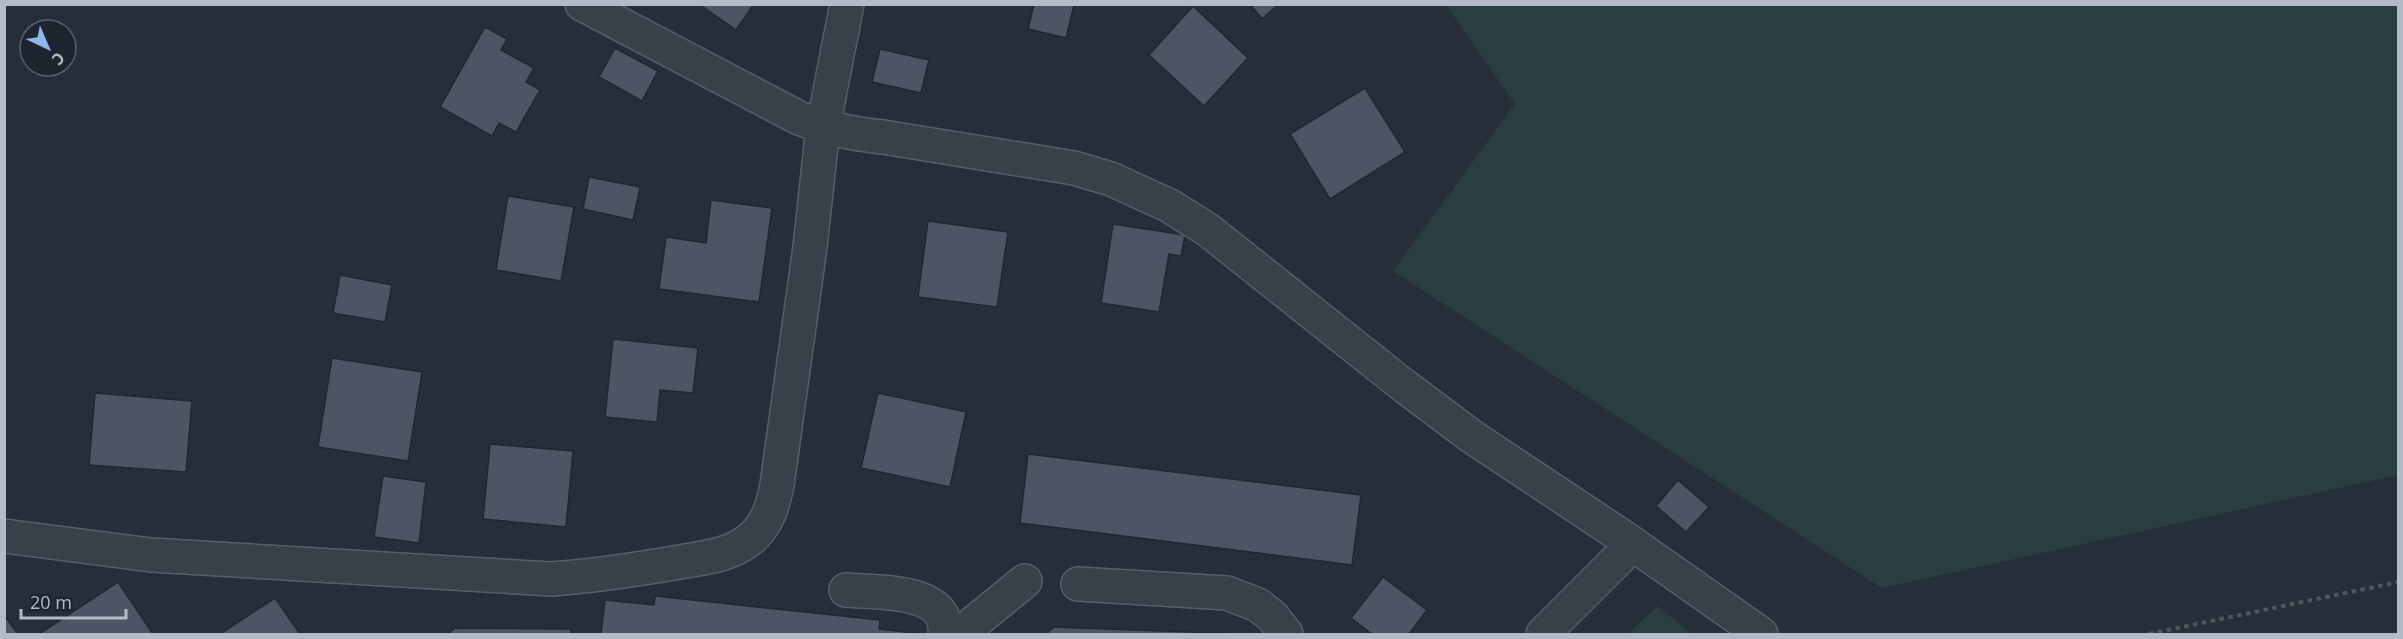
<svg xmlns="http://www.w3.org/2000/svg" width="2403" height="639" font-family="'Open Sans',sans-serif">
	<rect width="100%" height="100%" fill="#252e39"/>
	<g fill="#2b3e3f">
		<path d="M 1446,5 L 2398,5 L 2398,475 L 1882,588 L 1393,271 L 1515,104 Z"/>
		<path d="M 1657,606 L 1692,634 L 1628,634 Z"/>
	</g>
	<g fill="#4c5563" stroke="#202731" stroke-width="1.5">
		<path d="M 699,4 L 754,4 L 736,30 Z"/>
		<path d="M 1034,4 L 1074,5 L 1066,38 L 1028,29 Z"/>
		<path d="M 1250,4 L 1279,4 L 1262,19 Z"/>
		<path d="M 1193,6 L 1248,58 L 1204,106 L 1149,55 Z"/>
		<path d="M 485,27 L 507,39 L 501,50 L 534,68 L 526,82 L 540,90 L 516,132 L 499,123 L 492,136 L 440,107 Z"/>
		<path d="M 615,48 L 658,71 L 642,101 L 599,77 Z"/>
		<path d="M 880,49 L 929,60 L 921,93 L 872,82 Z"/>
		<path d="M 1365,88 L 1405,152 L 1330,199 L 1290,134 Z"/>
		<path d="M 589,177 L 640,187 L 633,220 L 583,209 Z"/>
		<path d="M 508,196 L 574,207 L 561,281 L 496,270 Z"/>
		<path d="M 711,200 L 772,208 L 759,302 L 659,289 L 666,237 L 706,243 Z"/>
		<path d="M 928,221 L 1008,232 L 997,307 L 918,297 Z"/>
		<path d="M 1113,224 L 1185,235 L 1181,256 L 1169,254 L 1159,312 L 1101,303 Z"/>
		<path d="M 340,275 L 392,285 L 385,322 L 333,313 Z"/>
		<path d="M 613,339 L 698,348 L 693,393 L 660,390 L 657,422 L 605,417 Z"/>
		<path d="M 332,358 L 422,372 L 408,461 L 318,447 Z"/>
		<path d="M 95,393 L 192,401 L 186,472 L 89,465 Z"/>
		<path d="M 878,393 L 966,412 L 950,487 L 861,468 Z"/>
		<path d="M 490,444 L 573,451 L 566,527 L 483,519 Z"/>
		<path d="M 1028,454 L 1361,495 L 1352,565 L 1020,523 Z"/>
		<path d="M 383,476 L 426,482 L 419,543 L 374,537 Z"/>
		<path d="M 1678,480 L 1709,507 L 1686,532 L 1656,506 Z"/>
		<path d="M 1383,577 L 1427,610 L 1409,634 L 1372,634 L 1351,618 Z"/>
		<path d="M 118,582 L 153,634 L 39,634 Z"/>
		<path d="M 655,596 L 880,620 L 879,629 L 924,634 L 601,634 L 605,600 L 654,605 Z"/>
		<path d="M 275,598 L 300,634 L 220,634 Z"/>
		<path d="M 4,615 L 18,634 L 4,634 Z"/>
		<path d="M 1054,627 L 1243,634 L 1046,634 Z"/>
		<path d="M 455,628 L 571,629 L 571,634 L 448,634 Z"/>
	</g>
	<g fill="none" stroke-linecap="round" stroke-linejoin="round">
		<defs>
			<g id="minor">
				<path d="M 582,4 L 799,118 C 827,129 853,134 883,137 L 1074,168 L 1111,179 L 1170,206 L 1208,230 L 1403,385 L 1471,436 L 1623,537 L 1761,634"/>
				<path d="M 4,536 L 151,555 L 551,579 C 593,576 633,570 674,563 C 699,558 728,557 749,540 C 767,526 773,506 777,485 L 810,247 L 823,127 L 847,4"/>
				<path d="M 1078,584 L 1227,593 L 1258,605 L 1273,617 L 1286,634"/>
				<path d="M 846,590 C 877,593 950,588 945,634"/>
				<path d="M 960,634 L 1025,581"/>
				<path d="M 1543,634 L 1633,544"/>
			</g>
		</defs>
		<use href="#minor" stroke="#575e68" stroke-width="36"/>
		<path stroke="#49595c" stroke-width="4" stroke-dasharray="4.5 4.5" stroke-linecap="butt" d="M 2149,634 L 2398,582"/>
		<use href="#minor" stroke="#39404a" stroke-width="33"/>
	</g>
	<rect width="2403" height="639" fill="none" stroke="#b4bbc6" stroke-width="12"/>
	<g transform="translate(48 48) rotate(136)"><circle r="28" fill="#1e252f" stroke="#5a616b" stroke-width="1.5"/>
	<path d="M0-4.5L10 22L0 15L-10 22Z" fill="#91b5ed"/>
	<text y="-9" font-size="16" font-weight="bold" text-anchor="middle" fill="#b4bbc6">С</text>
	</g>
	<path d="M21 609v9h105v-9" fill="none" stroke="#b4bbc6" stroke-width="3"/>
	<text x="30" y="609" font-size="18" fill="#b4bbc6" stroke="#1e252f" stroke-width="4.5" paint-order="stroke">20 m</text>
</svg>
